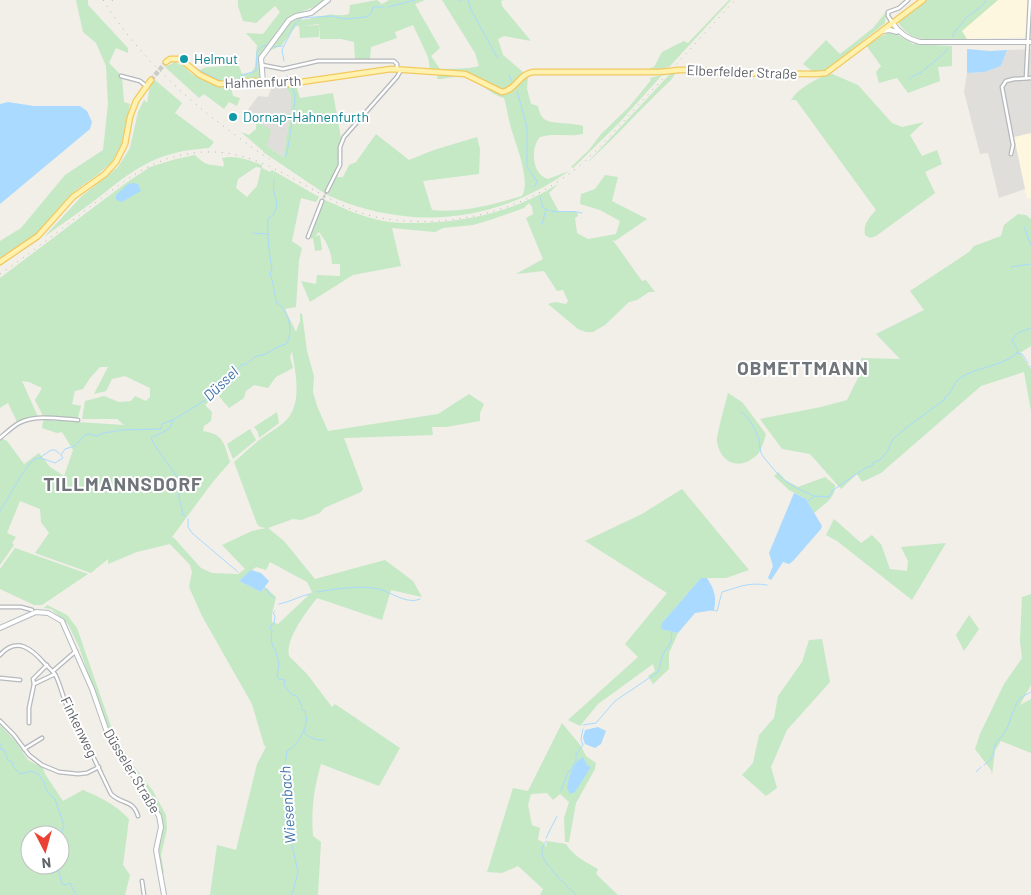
<svg xmlns="http://www.w3.org/2000/svg" width="1031" height="895" font-family="Barlow,sans-serif">
	<rect width="100%" height="100%" fill="#f1efe8"/>
	<g fill="#fef7e0">
		<path d="M 998,0 L 1031,0 L 1031,37 L 967,39 L 961,31 Z"/>
		<path d="M 1031,133 L 1031,198 L 1027,199 L 1014,137 Z"/>
	</g>
	<g fill="#e0deda">
		<path d="M 1031,49 L 1031,133 L 1014,137 L 1025,189 L 999,198 L 988,153 L 980,154 L 964,92 L 967,73 L 985,72 L 1001,66 L 1007,50 Z"/>
		<path d="M 272,86 L 286,87 L 291,96 L 291,110 L 283,157 L 267,146 L 260,123 L 247,111 L 258,96 L 268,97 Z"/>
	</g>
	<g fill="#c5e8c5" fill-rule="evenodd">
		<path d="M 76,0 L 88,0 L 88,5 L 128,48 L 128,53 L 116,48 L 109,63 L 122,76 L 124,102 L 130,104 L 122,143 L 113,161 L 97,175 L 76,190 L 35,235 L 0,258 L 0,241 L 21,228 L 65,175 L 103,150 L 108,104 L 106,66 L 96,43 L 83,32 Z"/>
		<path d="M 238,0 L 327,0 L 316,6 L 301,12 L 302,20 C 311,19 319,16 328,15 C 336,14 340,17 349,14 L 350,5 L 377,0 L 382,4 L 389,0 L 425,0 L 415,4 L 440,48 L 431,56 L 440,69 C 454,68 464,70 479,66 L 475,53 L 442,0 L 504,0 L 501,1 L 502,6 L 531,41 L 504,36 L 498,39 L 503,55 L 523,72 L 517,80 L 521,83 L 528,76 L 527,89 L 531,104 L 538,106 C 539,110 540,115 543,118 C 550,125 572,122 583,126 L 583,134 C 569,137 555,133 540,137 C 530,148 532,175 548,179 L 569,171 C 495,223 411,232 327,195 L 331,188 L 326,189 L 324,193 L 263,152 L 263,151 L 241,132 L 249,135 L 256,129 L 256,124 L 247,113 L 248,111 L 260,123 L 271,130 L 267,146 L 283,157 L 291,110 L 291,96 L 286,87 L 296,85 L 300,98 L 333,93 L 341,138 L 336,177 L 343,177 L 349,165 L 356,162 L 376,134 L 409,160 L 434,150 L 477,137 L 480,149 L 479,174 L 423,181 L 432,210 C 463,213 492,205 522,196 C 531,181 516,145 511,128 C 508,118 507,108 504,98 C 490,95 479,80 465,77 C 457,75 445,79 437,79 L 439,70 L 430,69 L 428,57 L 413,25 L 395,32 L 397,38 L 371,47 L 370,60 L 355,60 L 354,42 L 341,39 L 320,39 L 319,24 L 301,26 L 319,25 L 319,37 L 300,38 L 299,26 L 296,26 L 282,45 L 267,52 L 261,61 L 262,81 L 245,81 L 231,87 L 233,96 L 240,98 L 237,106 L 229,102 L 224,109 L 204,94 L 199,98 L 165,67 L 175,62 L 183,66 L 193,75 C 209,61 217,71 233,63 L 239,66 L 242,74 L 251,73 L 255,67 L 257,45 L 246,33 L 263,34 L 280,12 L 275,6 L 256,23 L 243,21 L 238,6 Z"/>
		<path d="M 729,0 L 731,0 L 669,67 L 650,71 L 650,68 L 654,67 L 662,52 L 684,41 L 688,43 Z"/>
		<path d="M 927,0 L 998,0 L 962,31 L 967,39 C 955,39 924,41 914,37 C 908,34 903,29 899,24 L 900,19 Z"/>
		<path d="M 886,12 L 885,23 L 826,70 L 819,72 L 809,72 L 811,70 L 803,64 L 826,40 L 840,54 L 873,28 Z"/>
		<path d="M 893,32 L 913,44 L 952,46 L 952,66 L 938,67 L 940,81 L 908,93 L 897,78 L 879,83 L 876,72 L 881,66 L 866,45 L 887,33 Z"/>
		<path d="M 830,73 L 858,85 L 892,123 L 902,127 L 924,122 L 910,135 L 922,156 L 937,150 L 942,164 L 925,172 L 935,193 L 876,236 L 870,238 L 865,235 C 863,224 869,218 876,210 L 796,100 L 791,100 C 798,88 817,79 830,73 Z"/>
		<path d="M 670,74 L 675,74 L 671,80 C 642,107 616,137 586,164 Z"/>
		<path d="M 662,75 L 618,124 L 573,168 L 571,167 L 589,150 L 601,134 L 629,107 L 651,80 L 650,78 Z"/>
		<path d="M 155,80 L 182,103 L 175,113 L 214,142 L 209,148 C 161,151 139,165 103,194 C 84,209 63,223 44,237 L 81,197 L 118,167 L 130,148 L 138,112 L 144,100 L 147,103 L 150,85 Z"/>
		<path d="M 195,155 C 207,168 210,163 223,167 L 224,164 L 222,158 C 237,155 248,160 262,165 L 262,168 L 270,172 L 272,170 L 319,197 L 316,202 L 301,198 L 292,241 L 302,248 L 299,260 L 296,307 L 285,309 L 296,332 L 300,321 L 300,314 L 302,313 L 307,351 L 314,376 L 313,392 L 317,406 L 328,431 L 438,414 L 469,394 L 484,404 L 480,413 L 480,421 L 446,427 L 432,427 L 433,435 L 344,438 L 363,489 L 361,492 L 324,508 L 320,513 L 301,520 L 293,519 L 268,528 L 284,541 L 315,579 L 385,560 L 413,581 L 422,597 L 391,590 L 382,620 L 317,598 C 307,611 285,639 289,656 L 307,674 L 332,707 L 335,704 L 400,748 L 379,786 L 321,764 C 314,788 311,810 313,836 L 321,842 L 318,895 L 210,895 L 217,845 L 236,850 L 257,764 L 266,747 L 264,745 L 252,704 L 202,616 L 189,587 L 192,572 L 190,565 L 170,544 L 137,552 L 108,564 L 108,559 L 91,573 L 88,572 L 35,553 L 49,533 L 41,522 L 40,509 L 20,501 L 7,533 L 16,537 L 12,543 L 14,545 L 0,565 L 0,440 L 3,439 L 7,441 L 24,464 L 39,453 L 50,467 L 64,476 L 73,450 L 62,432 L 57,433 L 42,428 L 43,421 L 46,420 L 124,425 L 117,419 L 82,419 L 85,401 L 104,396 L 119,402 L 131,401 L 135,396 L 146,401 L 150,397 L 150,388 L 125,376 L 112,379 L 106,391 L 94,394 L 108,367 L 100,367 L 90,378 L 83,389 L 75,391 L 72,404 L 81,406 L 78,417 L 76,418 L 43,416 L 35,400 L 42,388 L 29,382 L 22,381 L 38,417 L 17,422 L 8,403 L 0,408 L 0,278 L 126,183 L 150,167 L 176,159 ZM 256,167 L 261,168 L 257,186 L 247,197 L 236,188 L 238,179 ZM 292,351 C 295,371 302,398 289,417 C 281,427 268,433 258,441 C 250,448 242,455 234,462 L 257,524 L 260,527 L 266,528 L 252,531 L 222,545 L 245,569 L 238,574 L 212,573 L 201,568 L 175,539 L 172,537 L 212,483 L 230,462 C 224,444 224,434 203,431 L 204,426 L 211,421 L 212,412 L 205,405 L 217,394 L 229,408 L 244,398 L 246,391 L 254,385 L 268,388 L 276,377 L 293,368 L 290,357 ZM 270,562 L 307,582 L 312,592 L 278,624 L 272,622 L 272,614 L 276,597 L 265,587 L 261,592 L 239,581 L 256,567 L 266,570 Z"/>
		<path d="M 605,175 L 618,177 L 612,201 L 647,219 L 615,241 L 612,239 L 642,281 L 646,280 L 655,292 L 649,292 L 637,300 L 629,302 L 605,325 L 593,332 L 586,332 L 578,329 L 548,304 L 555,302 L 566,304 L 568,301 L 563,290 L 557,291 L 544,271 L 516,274 L 543,259 L 526,218 L 533,214 L 532,207 L 529,203 L 524,208 L 490,220 L 473,225 L 443,228 L 435,232 L 392,228 L 401,266 L 353,275 L 310,302 L 301,281 L 316,284 L 317,275 L 340,276 L 340,264 L 332,264 C 332,252 326,241 319,232 L 315,236 L 320,235 L 322,250 L 315,251 L 313,238 L 311,239 L 310,236 L 325,200 C 341,207 357,215 375,219 C 388,223 402,223 416,223 C 467,223 515,211 558,184 L 549,193 L 559,212 L 574,211 L 577,212 L 578,216 L 575,218 L 577,233 L 588,239 L 616,234 L 620,221 L 600,210 L 580,204 L 581,194 L 595,189 Z"/>
		<path d="M 1018,214 L 1026,215 L 1031,219 L 1031,346 L 1020,353 L 1031,369 L 1031,411 L 1024,372 L 981,386 L 881,473 L 862,482 L 857,474 L 841,489 L 810,454 L 782,449 L 760,419 L 821,407 L 847,400 L 860,374 L 861,358 L 900,359 L 876,334 L 924,310 L 910,291 L 969,252 L 974,246 L 1001,236 L 1004,225 Z"/>
		<path d="M 728,393 L 742,402 L 766,434 C 764,441 761,451 757,455 C 740,471 721,464 717,442 C 716,437 726,401 728,393 Z"/>
		<path d="M 277,412 L 279,423 L 259,438 L 258,432 L 254,427 Z"/>
		<path d="M 250,429 L 256,440 L 233,459 L 227,444 Z"/>
		<path d="M 778,472 L 785,480 L 798,487 L 825,477 L 835,485 C 836,498 823,505 814,513 L 806,499 L 789,490 L 774,476 Z"/>
		<path d="M 682,489 L 749,570 L 726,578 L 701,578 L 662,623 L 662,629 L 678,633 L 669,653 L 669,669 L 653,684 L 648,676 L 655,671 L 653,664 L 598,704 L 580,726 L 568,720 L 638,657 L 625,644 L 667,593 L 585,541 L 642,514 Z"/>
		<path d="M 834,519 L 861,543 L 872,535 L 881,544 L 890,569 L 907,571 L 908,561 L 901,547 L 946,543 L 912,600 L 837,541 L 826,535 Z"/>
		<path d="M 15,548 L 88,574 L 42,605 L 34,605 L 0,589 L 0,569 Z"/>
		<path d="M 1031,594 L 1031,685 L 1020,705 L 1031,699 L 1031,753 L 1001,741 L 995,750 L 992,775 L 991,770 L 975,749 L 980,734 L 1004,684 L 1022,658 L 1020,641 L 1022,597 Z"/>
		<path d="M 47,605 L 67,615 L 77,628 L 114,735 L 130,761 L 153,791 L 166,815 L 167,829 L 161,855 L 164,873 L 162,872 L 158,855 L 163,824 L 159,811 L 110,737 L 79,647 L 68,624 L 51,609 L 44,608 Z"/>
		<path d="M 969,615 L 979,629 L 964,651 L 956,635 Z"/>
		<path d="M 822,639 L 830,682 L 787,730 L 771,767 L 777,788 L 766,796 L 742,775 L 753,763 L 759,735 L 774,718 L 778,696 L 802,662 L 809,640 Z"/>
		<path d="M 562,723 L 581,746 L 586,756 L 596,763 L 595,769 L 576,803 L 569,842 L 565,842 L 564,818 L 569,802 L 560,794 L 553,800 L 547,793 L 531,794 L 528,805 L 532,825 L 540,828 L 538,840 L 543,842 L 546,847 L 547,841 L 566,844 C 573,856 586,862 598,869 L 596,874 L 618,895 L 540,895 L 543,889 L 518,866 L 502,873 L 487,872 L 513,788 L 528,791 Z"/>
		<path d="M 0,725 L 16,742 L 28,760 L 43,768 L 45,774 L 63,801 L 83,790 C 100,797 116,805 129,819 L 123,865 L 130,875 L 125,895 L 0,895 ZM 30,835 L 60,835 L 60,865 L 30,865 Z"/>
	</g>
	<g fill="#aadaff">
		<path d="M 967,49 L 990,51 L 1007,50 L 1001,66 L 985,72 L 967,73 Z"/>
		<path d="M 8,102 L 34,106 L 80,106 L 87,111 L 92,122 L 90,129 L 0,204 L 0,104 Z"/>
		<path d="M 134,183 L 138,184 L 141,191 L 122,202 L 116,200 L 116,195 L 128,184 Z"/>
		<path d="M 794,493 L 806,499 L 822,526 L 821,529 L 793,561 L 789,564 L 783,562 L 771,580 L 768,578 L 773,566 L 769,553 Z"/>
		<path d="M 251,570 L 261,573 L 269,581 L 261,592 L 239,581 Z"/>
		<path d="M 701,578 L 707,578 C 714,589 717,596 714,610 L 695,613 L 678,633 L 661,629 L 662,623 Z"/>
		<path d="M 598,727 L 606,731 L 601,744 L 595,748 L 585,744 L 583,738 L 585,730 Z"/>
		<path d="M 583,757 L 587,765 L 591,767 L 575,792 L 570,794 L 567,788 C 569,777 572,763 583,757 Z"/>
	</g>
	<g fill="none" stroke-linecap="round" stroke-linejoin="round">
		<g stroke="#aadaff" stroke-width="1">
			<path d="M 458,0 L 461,0"/>
			<path d="M 468,0 L 471,10 L 497,57"/>
			<path d="M 388,7 L 415,0"/>
			<path d="M 953,37 L 953,34 L 966,18 L 983,5 L 986,0"/>
			<path d="M 274,47 L 283,46"/>
			<path d="M 284,61 L 282,50 L 295,24 L 301,18 L 331,16 L 345,19 L 366,17 L 371,14 L 373,7 L 384,7"/>
			<path d="M 197,69 L 221,81 L 237,80 L 242,75 L 256,71 L 257,51 L 263,46 L 268,45"/>
			<path d="M 509,75 L 512,82"/>
			<path d="M 909,80 C 912,76 915,75 920,73 C 929,66 938,59 946,51 L 947,49"/>
			<path d="M 517,91 L 527,127 L 527,167 L 537,181 L 534,187"/>
			<path d="M 286,156 C 288,151 296,98 295,94 C 293,88 289,82 287,76"/>
			<path d="M 540,197 L 543,208 C 555,215 569,209 582,213"/>
			<path d="M 542,224 L 546,210"/>
			<path d="M 1024,227 L 1031,245"/>
			<path d="M 253,233 L 267,234"/>
			<path d="M 1011,267 L 1031,264"/>
			<path d="M 1017,353 L 1022,354 L 1028,363"/>
			<path d="M 1030,366 L 1031,367"/>
			<path d="M 741,412 C 748,416 754,427 757,434 C 760,439 759,446 761,453 C 763,457 767,461 770,465 C 785,483 793,487 814,496"/>
			<path d="M 173,420 L 169,429 L 151,438 C 158,453 171,466 179,480 C 182,486 178,490 179,496 C 179,502 183,508 182,515 L 185,516"/>
			<path d="M 41,457 L 51,450 L 55,450 L 60,454"/>
			<path d="M 808,501 L 815,496 L 829,497 L 833,490 L 867,467 L 872,466 L 874,462 L 880,460 L 888,450 L 893,439 L 911,424 L 944,400 L 945,397 C 953,393 952,384 959,379 C 975,366 998,369 1017,353 L 1018,350 L 1012,341 C 1016,331 1022,332 1031,328"/>
			<path d="M 0,511 C 12,493 19,475 34,459 L 41,458 L 55,463 L 63,458 L 61,455 L 65,449 L 75,446 L 85,435 L 89,434 L 97,436 C 104,431 112,433 120,430 L 161,429 L 162,424 L 173,420 L 212,396 L 221,383 L 233,375 L 242,364 L 245,365 C 249,362 252,359 255,357 C 258,355 261,356 263,355 C 271,352 277,346 286,344 C 293,333 290,316 281,306 C 277,301 278,307 276,300 C 274,291 273,282 270,273 L 272,269 C 269,252 267,235 268,219 C 286,206 270,197 274,180"/>
			<path d="M 188,519 L 188,527 L 192,533 L 238,572"/>
			<path d="M 264,588 L 268,590 L 268,593 L 274,598"/>
			<path d="M 317,592 C 334,589 362,585 379,589 C 390,592 408,605 420,599"/>
			<path d="M 279,604 C 291,602 299,596 310,594"/>
			<path d="M 711,610 L 717,611 L 722,592 C 739,587 748,582 767,585"/>
			<path d="M 275,611 L 273,613 L 275,616 L 274,624 L 271,625 L 270,628 L 272,630 L 271,639 L 273,647 L 275,649 L 279,664 L 277,676 L 279,679 L 285,680 L 284,685 L 292,695 L 297,696 L 302,706 L 301,709 L 305,711 L 307,721 L 306,721 C 306,731 296,747 287,751 L 283,779 L 286,804 L 285,820 L 289,828 L 288,839 L 291,841 L 298,872 L 292,895"/>
			<path d="M 583,725 L 596,723 L 615,701 L 658,672 L 663,654 L 671,642 L 672,631"/>
			<path d="M 304,731 C 306,738 318,741 324,740"/>
			<path d="M 0,744 L 2,746 L 0,749 L 4,750 L 8,760 L 12,762 C 14,769 16,769 20,774 L 31,771 L 38,774 L 45,784 L 45,787 L 49,794 L 55,799 L 64,825 L 60,838"/>
			<path d="M 984,765 C 994,760 993,751 996,742 C 1011,732 1010,711 1020,698 C 1023,696 1028,694 1031,692"/>
			<path d="M 976,772 L 981,767"/>
			<path d="M 561,791 L 568,772 L 571,770 L 576,760 L 576,754 L 583,745 L 581,739 L 583,729"/>
			<path d="M 546,838 L 557,816"/>
			<path d="M 546,841 C 544,845 541,849 542,853 C 542,863 568,887 576,895"/>
			<path d="M 57,865 L 62,884 L 66,885 L 70,883 L 75,893"/>
			<path d="M 77,894 L 77,895"/>
		</g>
		<path stroke="#ccccc8" stroke-width="2.5" stroke-dasharray="2.5 1" stroke-linecap="butt" d="M 322,201 L 327,191"/>
		<path stroke="#ccccc8" stroke-width="4.5" stroke-dasharray="4.5 2" stroke-linecap="butt" d="M 151,80 L 166,62"/>
		<defs>
			<g id="street">
				<path d="M 892,22 L 888,16 L 888,12 L 899,8 L 908,0"/>
				<path d="M 262,65 L 283,69 L 318,61 L 394,61 L 397,64 L 397,68"/>
				<path d="M 121,76 L 140,81 L 146,86"/>
				<path d="M 1026,78 L 1030,0"/>
				<path d="M 1011,154 L 1013,145 L 1002,87 L 1006,81 L 1014,79 L 1031,78"/>
				<path d="M 327,191 L 340,165 L 340,147 L 344,137 L 397,77 L 401,70"/>
				<path d="M 308,237 L 322,201"/>
				<path d="M 0,438 C 6,433 12,427 19,423 C 36,414 60,419 78,420"/>
				<path d="M 0,607 L 21,607 L 32,610"/>
				<path d="M 0,655 C 17,636 32,649 45,664 C 49,668 53,671 56,676 C 63,691 66,713 78,725 L 111,794 C 122,805 133,799 138,816"/>
				<path d="M 47,665 L 33,679 L 34,684 L 55,674"/>
				<path d="M 53,671 L 76,651"/>
				<path d="M 0,678 L 20,680"/>
				<path d="M 0,721 L 14,735 L 29,755 L 42,765 L 59,772 L 78,774 L 87,773 L 99,767"/>
				<path d="M 29,723 L 29,708 L 34,684"/>
				<path d="M 24,749 L 42,738"/>
				<path d="M 142,881 L 144,895"/>
			</g>
			<g id="secondary">
				<path d="M 892,22 C 899,33 907,39 920,42 L 1031,42"/>
				<path d="M 882,31 L 890,30 L 897,32"/>
				<path d="M 263,82 L 261,58 L 289,20 L 296,16 L 311,13 L 328,0"/>
				<path d="M 0,628 L 36,612 L 48,613 L 62,621 L 92,689 L 108,735 L 159,816 L 161,827 L 156,850 L 164,895"/>
			</g>
			<g id="primary">
				<path d="M 166,62 L 170,59 L 180,59 L 200,75 L 219,84 L 255,81 L 287,84 L 391,69 L 465,74 L 502,92 C 516,90 519,74 533,72 L 660,72"/>
				<path d="M 679,70 L 699,70 L 724,73 L 816,74 L 826,73 L 923,0"/>
				<path d="M 0,262 L 38,236 L 73,197 L 105,174 L 116,162 L 125,144 L 130,117 L 136,101 L 151,80"/>
			</g>
		</defs>
		<use href="#street" stroke="#b5b8bc" stroke-width="5"/>
		<use href="#secondary" stroke="#b6babf" stroke-width="6"/>
		<use href="#primary" stroke="#f2c960" stroke-width="7"/>
		<use href="#street" stroke="#fff" stroke-width="2.5"/>
		<use href="#secondary" stroke="#fff" stroke-width="4"/>
		<use href="#primary" stroke="#fff2af" stroke-width="4.5"/>
		<g stroke="#b6b7b8" stroke-width="1" stroke-dasharray="1 6" stroke-linecap="butt">
			<path d="M 103,0 C 145,67 207,117 272,161"/>
			<path d="M 112,0 L 114,3"/>
			<path d="M 0,274 C 31,253 61,229 91,206 C 119,185 146,162 182,155 C 246,141 287,178 340,204 C 371,220 405,223 439,221 C 493,217 545,197 586,160 C 606,142 624,120 643,100 C 674,67 705,33 735,0"/>
		</g>
		<defs>
			<path id="primary-bridge" d="M 660,72 L 679,70"/>
		</defs>
		<use href="#primary-bridge" stroke="#f2c960" stroke-width="7" stroke-linecap="butt"/>
		<use href="#primary-bridge" stroke="#fff2af" stroke-width="4.5"/>
	</g>
	<g fill="#0f9aa8" stroke="#fff" stroke-width="2">
		<circle cx="184" cy="59" r="5"/>
		<circle cx="233" cy="117" r="5"/>
	</g>
	<g text-anchor="middle" stroke-width="4" stroke-linejoin="round" paint-order="stroke">
		<g font-size="14" fill="#0d838f" stroke="#fff" text-anchor="start">
			<text x="194" y="64">Helmut</text>
			<text x="243" y="122">Dornap-Hahnenfurth</text>
		</g>
		<g font-size="14" fill="#5f6368" stroke="#fff">
			<text transform="translate(742 72) rotate(2)" y="5">Elberfelder Straße</text>
			<text transform="translate(263 82) rotate(-2)" y="5">Hahnenfurth</text>
			<text transform="translate(79 727) rotate(64)" y="5">Finkenweg</text>
			<text transform="translate(132 771) rotate(59)" y="5">Düsseler Straße</text>
		</g>
		<g font-size="15" font-style="italic" fill="#4174aa" stroke="#fff">
			<text transform="translate(221 384) rotate(-44)" y="5">Düssel</text>
			<text transform="translate(288 805) rotate(-94)" y="5">Wiesenbach</text>
		</g>
		<g font-size="19" font-weight="bold" letter-spacing="1" fill="#70757a" stroke="#fff">
			<text x="803" y="375">OBMETTMANN</text>
			<text x="123" y="491">TILLMANNSDORF</text>
		</g>
	</g>
	<g transform="translate(45 850) rotate(174)"><circle r="24" fill="#ffffff" stroke="#bfc1c3"/>
	<path d="M0-4L9 19L0 12L-9 19Z" fill="#ea4335"/>
	<text y="-8" font-size="14" font-weight="bold" text-anchor="middle" fill="#5f6368">N</text>
	</g>
</svg>
